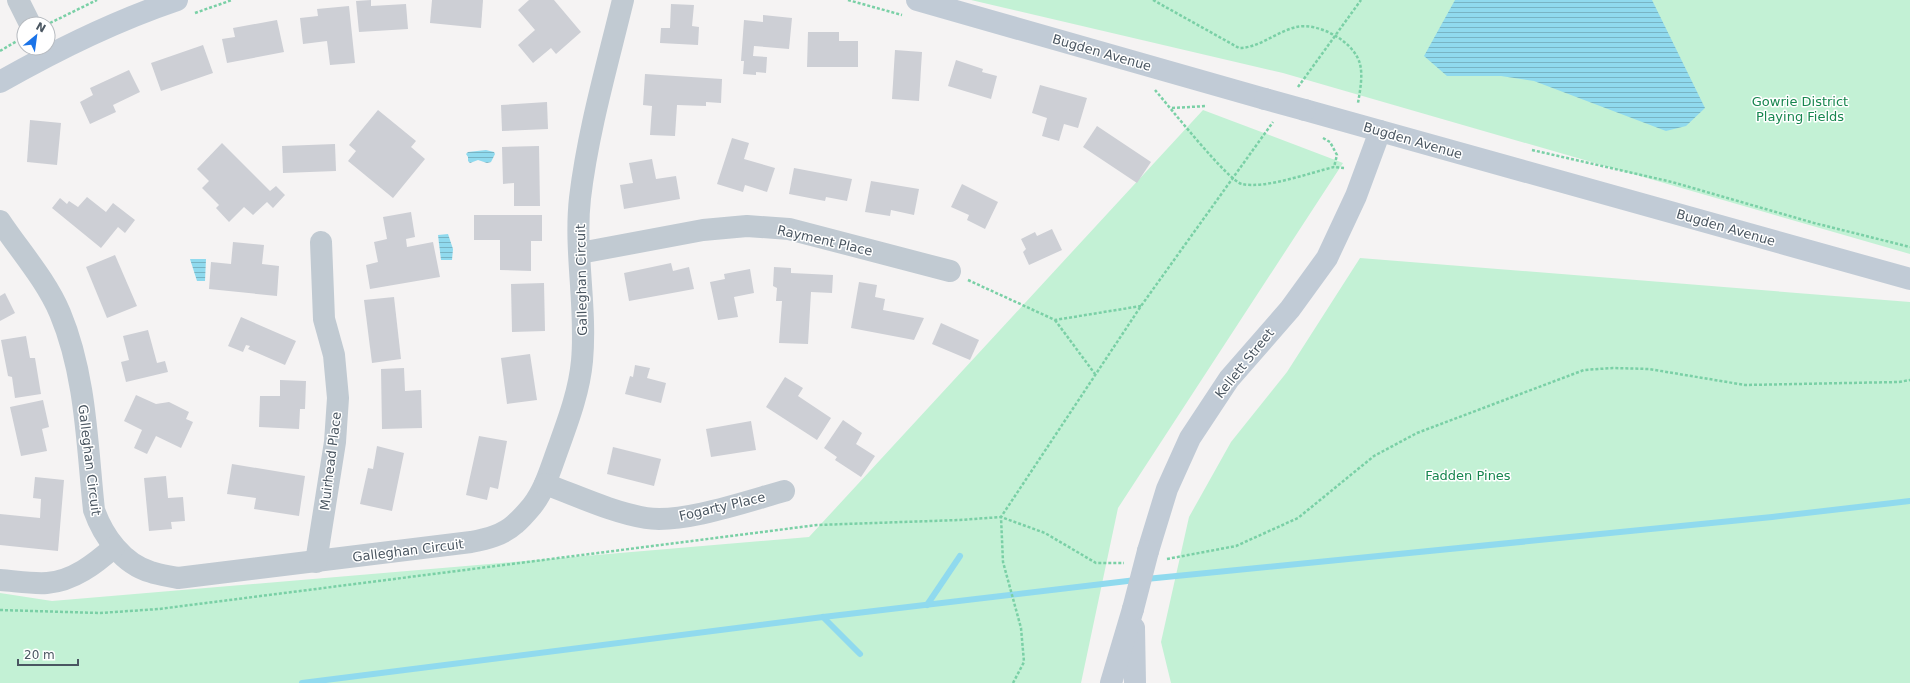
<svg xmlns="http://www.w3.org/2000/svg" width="1910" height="683" font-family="'DejaVu Sans',sans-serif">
	<defs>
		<pattern id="water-rules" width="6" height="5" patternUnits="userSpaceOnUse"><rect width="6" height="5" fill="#90daee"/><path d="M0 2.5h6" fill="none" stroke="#78b4c4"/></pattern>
	</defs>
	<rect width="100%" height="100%" fill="#f5f3f3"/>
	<g fill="#c3f1d5">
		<path d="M 971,0 L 1910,0 L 1910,254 L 1283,73 Z"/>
		<path d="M 1203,110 L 1343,163 L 1118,508 L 1081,683 L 0,683 L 0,593 L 52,601 L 809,537 Z"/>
		<path d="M 1360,258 L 1910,302 L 1910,683 L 1171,683 L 1161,642 L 1189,517 L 1231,442 L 1287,372 Z"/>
	</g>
	<g fill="url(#water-rules)">
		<path d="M 1455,0 L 1652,0 L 1705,108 L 1686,126 L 1666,131 L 1534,81 L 1501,76 L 1447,76 L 1424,56 Z"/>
		<path d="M 486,150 L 494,152 L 495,154 L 491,162 L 487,163 L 478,160 L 470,163 L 468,161 L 468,157 L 466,154 L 468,152 Z"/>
		<path d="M 448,234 L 453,249 L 452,260 L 441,260 L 438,235 Z"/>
		<path d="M 190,259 L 206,259 L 205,281 L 197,281 Z"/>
	</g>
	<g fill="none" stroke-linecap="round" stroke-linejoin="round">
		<g stroke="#90daee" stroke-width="6">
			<path d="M 1146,579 L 1772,517 L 1910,501"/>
			<path d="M 927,605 L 960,556"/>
			<path d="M 823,617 L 860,654"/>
			<path d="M 302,683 L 823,617 L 1136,580"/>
		</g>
	</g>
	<g fill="#cdcfd5">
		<path d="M 371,0 L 371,6 L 406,4 L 408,29 L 359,32 L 356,1 Z"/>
		<path d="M 432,0 L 483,0 L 481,28 L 430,23 Z"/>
		<path d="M 529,0 L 554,0 L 581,32 L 556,54 L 551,48 L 533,63 L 518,45 L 535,30 L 518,10 Z"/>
		<path d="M 671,4 L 694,5 L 692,26 L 699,27 L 698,45 L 660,43 L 661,28 L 670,28 Z"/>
		<path d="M 349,6 L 355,63 L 330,65 L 327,41 L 303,44 L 300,18 L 318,16 L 317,9 Z"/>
		<path d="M 763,15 L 792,18 L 789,49 L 754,46 L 753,56 L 767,57 L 766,73 L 756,72 L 756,75 L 743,74 L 744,61 L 741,61 L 744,20 L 763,22 Z"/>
		<path d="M 277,20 L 284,52 L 227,63 L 222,39 L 235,37 L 233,28 Z"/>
		<path d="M 808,32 L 839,32 L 839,41 L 858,41 L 858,67 L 807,67 Z"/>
		<path d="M 203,45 L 213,73 L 161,91 L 151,63 Z"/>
		<path d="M 895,50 L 922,52 L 919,101 L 892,99 Z"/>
		<path d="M 956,60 L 983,69 L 982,72 L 997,76 L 991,99 L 948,86 Z"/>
		<path d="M 129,70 L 140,92 L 113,105 L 116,112 L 90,124 L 80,102 L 93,95 L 90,88 Z"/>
		<path d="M 645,74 L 722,79 L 721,103 L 706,102 L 706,106 L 677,105 L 675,136 L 650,135 L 652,106 L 643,105 Z"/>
		<path d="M 1040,85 L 1087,98 L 1078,128 L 1064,124 L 1059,141 L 1042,136 L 1047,118 L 1032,113 Z"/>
		<path d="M 547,102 L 548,129 L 502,131 L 501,105 Z"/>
		<path d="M 378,110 L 416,141 L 411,147 L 425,159 L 393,198 L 348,161 L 356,151 L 349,145 Z"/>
		<path d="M 30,120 L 61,123 L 57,165 L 27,162 Z"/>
		<path d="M 1097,126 L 1151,162 L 1137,183 L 1083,147 Z"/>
		<path d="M 732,138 L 749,143 L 744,159 L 775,168 L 767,192 L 745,185 L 743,192 L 717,184 Z"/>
		<path d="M 222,143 L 270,191 L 276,186 L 285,195 L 273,208 L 267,202 L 253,215 L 244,207 L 229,222 L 216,208 L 219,205 L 202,188 L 209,181 L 197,169 Z"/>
		<path d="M 335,144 L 336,171 L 283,173 L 282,146 Z"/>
		<path d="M 539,146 L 540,206 L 514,206 L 514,183 L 503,184 L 502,147 Z"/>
		<path d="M 652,159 L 656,179 L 676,176 L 680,199 L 624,209 L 620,185 L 633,183 L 629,163 Z"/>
		<path d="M 794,168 L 852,179 L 847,201 L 826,197 L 825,201 L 789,194 Z"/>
		<path d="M 871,181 L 919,189 L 914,215 L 891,210 L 890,216 L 865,212 Z"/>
		<path d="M 962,184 L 998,202 L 985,229 L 967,220 L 969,215 L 951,207 Z"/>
		<path d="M 87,197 L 106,212 L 113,203 L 135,220 L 125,233 L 118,227 L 101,248 L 52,208 L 60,198 L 67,204 L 69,201 L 78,207 Z"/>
		<path d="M 411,212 L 415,237 L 406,239 L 407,247 L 433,242 L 440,277 L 370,289 L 366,265 L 378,262 L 374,242 L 387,239 L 383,217 Z"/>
		<path d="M 474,215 L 542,215 L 542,241 L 531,241 L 531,271 L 500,270 L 500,240 L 474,240 Z"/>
		<path d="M 1052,229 L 1062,250 L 1029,265 L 1023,252 L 1026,249 L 1021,239 L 1035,232 L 1037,236 Z"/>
		<path d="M 233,242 L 264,245 L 262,264 L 279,266 L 277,296 L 209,289 L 211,262 L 231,264 Z"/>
		<path d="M 115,255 L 137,306 L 107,318 L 86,267 Z"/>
		<path d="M 671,263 L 673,271 L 689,267 L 694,289 L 629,301 L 624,273 Z"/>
		<path d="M 774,267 L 791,268 L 791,273 L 833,275 L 832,293 L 811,292 L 808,344 L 779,343 L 782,301 L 776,301 L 777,288 L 773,286 Z"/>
		<path d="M 750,269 L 754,293 L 734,297 L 738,317 L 718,320 L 710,282 L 725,279 L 724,274 Z"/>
		<path d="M 859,282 L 877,285 L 875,297 L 885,299 L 883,310 L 924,318 L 914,340 L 851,328 Z"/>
		<path d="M 544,283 L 545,331 L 512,332 L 511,284 Z"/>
		<path d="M 5,293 L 15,313 L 0,321 L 0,296 Z"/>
		<path d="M 394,297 L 401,359 L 372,363 L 364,300 Z"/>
		<path d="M 241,317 L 296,341 L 285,365 L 248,349 L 250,346 L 246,345 L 243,352 L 228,346 Z"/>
		<path d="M 941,323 L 979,340 L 970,360 L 932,344 Z"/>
		<path d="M 148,330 L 157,363 L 165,361 L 168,372 L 126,382 L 121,362 L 129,360 L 123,336 Z"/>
		<path d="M 26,336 L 30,358 L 35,358 L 41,394 L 15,398 L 12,377 L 8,376 L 1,340 Z"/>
		<path d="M 530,354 L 537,400 L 507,404 L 501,358 Z"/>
		<path d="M 635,365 L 650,368 L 647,378 L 666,383 L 661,403 L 625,394 L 630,376 L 633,377 Z"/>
		<path d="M 404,368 L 405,391 L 421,390 L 422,428 L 382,429 L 381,369 Z"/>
		<path d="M 785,377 L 803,388 L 798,396 L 831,418 L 817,440 L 766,407 Z"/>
		<path d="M 280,380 L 306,381 L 305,409 L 300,409 L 299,429 L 259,427 L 260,396 L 280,396 Z"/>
		<path d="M 136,395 L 156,404 L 169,402 L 189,412 L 186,419 L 193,422 L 181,448 L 156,436 L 147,454 L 134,448 L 142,430 L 124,421 Z"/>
		<path d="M 43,400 L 49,427 L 42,429 L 47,451 L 21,456 L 10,407 Z"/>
		<path d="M 843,420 L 862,433 L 856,444 L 875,456 L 861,477 L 835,460 L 837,457 L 824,448 Z"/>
		<path d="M 751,421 L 756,450 L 711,457 L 706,429 Z"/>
		<path d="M 479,436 L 507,441 L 498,489 L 490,487 L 487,500 L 466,495 Z"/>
		<path d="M 377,446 L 404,453 L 392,511 L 360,504 L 368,468 L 373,469 Z"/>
		<path d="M 613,447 L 661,459 L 654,486 L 607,474 Z"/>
		<path d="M 232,464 L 305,476 L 299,516 L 254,509 L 256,498 L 227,494 Z"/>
		<path d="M 166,476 L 168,498 L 183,497 L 185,521 L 171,522 L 172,529 L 149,531 L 144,478 Z"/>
		<path d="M 35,477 L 64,480 L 58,551 L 0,545 L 0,514 L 40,518 L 41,499 L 33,498 Z"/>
	</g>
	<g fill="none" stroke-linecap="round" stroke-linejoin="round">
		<g stroke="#7ad0a6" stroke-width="2.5" stroke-dasharray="3 2" stroke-linecap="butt">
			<path d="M 848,0 L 902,15"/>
			<path d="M 1153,0 L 1239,48 C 1259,48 1276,32 1296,27 C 1318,22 1354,41 1360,64 C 1363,76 1360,91 1358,103"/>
			<path d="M 195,13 L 232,0"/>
			<path d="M 50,23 L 97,0"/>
			<path d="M 0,51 L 17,41"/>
			<path d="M 1298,87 L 1361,0"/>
			<path d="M 1155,90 C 1168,105 1229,182 1242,184 C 1266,189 1309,173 1334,167 L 1344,168"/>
			<path d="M 1172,108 L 1207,106"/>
			<path d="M 1323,138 L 1330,142 L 1337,155 L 1334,167"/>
			<path d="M 1532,150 L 1672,182 L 1814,223 L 1910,247"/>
			<path d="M 968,280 L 1055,320 L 1141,306"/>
			<path d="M 1055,320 L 1095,374"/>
			<path d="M 1167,559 L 1236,546 L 1298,518 L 1374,456 L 1417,433 L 1584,370 L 1613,368 L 1649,369 L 1745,385 L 1899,382 L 1910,380"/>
			<path d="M 0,610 L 100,613 L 159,609 L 817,525 L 960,520 L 1001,517 L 1045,533 L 1096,563 L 1124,563"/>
			<path d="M 1013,683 L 1024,662 L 1021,628 L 1003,562 L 1001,517 L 1141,306 L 1273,122"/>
		</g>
		<g stroke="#c1cad2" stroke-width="22">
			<path d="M 18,0 L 30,24"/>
			<path d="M 0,221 C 20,251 46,280 60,313 C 86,375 87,445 94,510 C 103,536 123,564 151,572 C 159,575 169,576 178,578 L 471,542 C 487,539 503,535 515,524 C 521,519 527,512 532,506 C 543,492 549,474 555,457 C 566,426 579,394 582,361 C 587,307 574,252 580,198 C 588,131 607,66 623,0"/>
			<path d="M 580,253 L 703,230 L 747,226 L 789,229 L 950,271"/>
			<path d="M 545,484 C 578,496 611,512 646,518 C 682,524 748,501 784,491"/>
			<path d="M 316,562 L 335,442 L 338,398 L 334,355 L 324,319 L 321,242"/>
			<path d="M 0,580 C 15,581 31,584 47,583 C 73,581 95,564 114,547"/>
		</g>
		<g stroke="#c1cbd6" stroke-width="22">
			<path d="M 917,0 L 1265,99"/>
			<path d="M 0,82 C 56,50 115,21 177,0"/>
			<path d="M 1305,110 L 1910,279"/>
			<path d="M 1148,551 L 1167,489 L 1190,438 L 1229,379 L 1290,309 L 1327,258 L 1356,196 L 1380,131"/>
			<path d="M 1134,628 L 1135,683"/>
			<path d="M 1111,683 L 1133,609"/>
		</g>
		<g stroke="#c1cbd6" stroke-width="22">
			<path d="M 1265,99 L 1305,110"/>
			<path d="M 1133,609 L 1148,551"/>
		</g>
	</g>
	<g text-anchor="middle" stroke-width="3" stroke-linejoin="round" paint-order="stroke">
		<g font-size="13" fill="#4a5661" stroke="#fff">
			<text transform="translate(1102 52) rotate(16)" y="5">Bugden Avenue</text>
			<text transform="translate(1413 140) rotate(16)" y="5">Bugden Avenue</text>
			<text transform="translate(1726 227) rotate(16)" y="5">Bugden Avenue</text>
			<text transform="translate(825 240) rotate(13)" y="5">Rayment Place</text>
			<text transform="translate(581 280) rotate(-91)" y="5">Galleghan Circuit</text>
			<text transform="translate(1244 363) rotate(-51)" y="5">Kellett Street</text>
			<text transform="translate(90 460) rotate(83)" y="5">Galleghan Circuit</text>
			<text transform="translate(330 461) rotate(-83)" y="5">Muirhead Place</text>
			<text transform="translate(722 506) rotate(-13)" y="5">Fogarty Place</text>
			<text transform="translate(408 550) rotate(-7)" y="5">Galleghan Circuit</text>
		</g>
		<g font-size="13" fill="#17864f" stroke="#fff">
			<text x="1800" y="106">Gowrie District<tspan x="1800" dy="15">Playing Fields</tspan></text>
			<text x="1468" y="480">Fadden Pines</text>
		</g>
	</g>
	<g transform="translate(36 36) rotate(29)"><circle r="19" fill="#ffffff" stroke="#b7bbc0"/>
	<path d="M0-3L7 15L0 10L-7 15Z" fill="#1a73e8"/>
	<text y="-6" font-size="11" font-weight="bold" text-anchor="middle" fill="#4a5661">N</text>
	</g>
	<path d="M18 659v6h60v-6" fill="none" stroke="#4a5661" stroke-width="2"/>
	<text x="24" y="659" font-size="12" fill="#4a5661" stroke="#ffffff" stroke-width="3" paint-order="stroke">20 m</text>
</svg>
